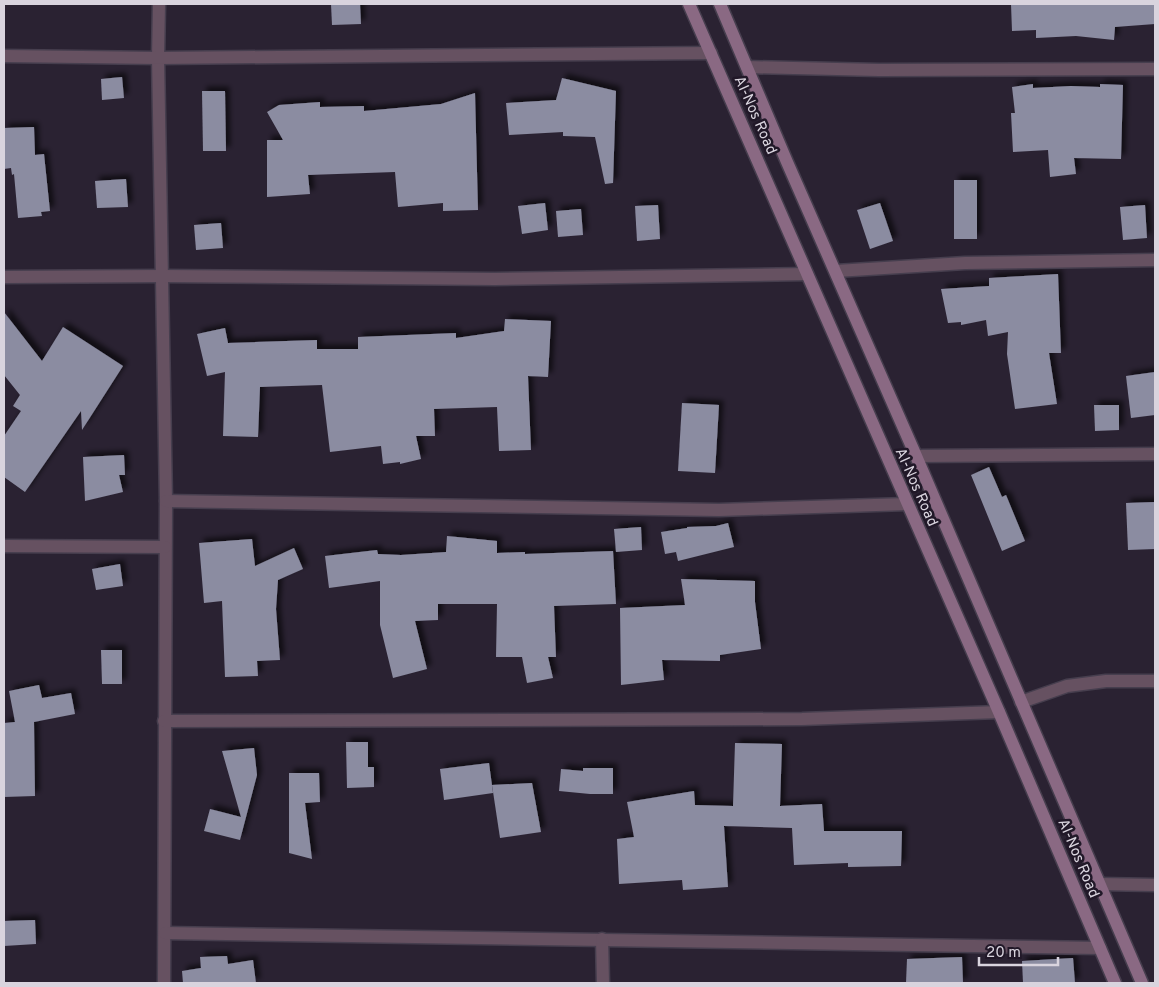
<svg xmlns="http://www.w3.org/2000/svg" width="1159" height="987" font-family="Overpass,sans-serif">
	<defs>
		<filter id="shadow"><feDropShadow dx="4.5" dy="-4.5" stdDeviation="2.5" flood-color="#0009"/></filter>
	</defs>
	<rect width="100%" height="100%" fill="#2a2232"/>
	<g fill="#8b8ca1" filter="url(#shadow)">
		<path d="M 331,4 L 360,4 L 361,24 L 332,25 Z"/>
		<path d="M 1011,4 L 1155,4 L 1155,24 L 1115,27 L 1114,40 L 1076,36 L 1036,38 L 1036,30 L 1012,31 Z"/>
		<path d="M 122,77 L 124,98 L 102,100 L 101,79 Z"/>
		<path d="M 562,78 L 616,91 L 613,183 L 605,184 L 595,137 L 563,136 L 563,132 L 509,135 L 506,103 L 556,100 Z"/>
		<path d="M 1033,84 L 1033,88 L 1071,86 L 1100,87 L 1100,84 L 1123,85 L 1121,159 L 1074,158 L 1076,174 L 1050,177 L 1048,150 L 1013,152 L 1011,113 L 1015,113 L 1012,87 Z"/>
		<path d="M 202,91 L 225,91 L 226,151 L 203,151 Z"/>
		<path d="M 475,93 L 478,210 L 443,211 L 443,203 L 398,207 L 395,172 L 308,175 L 310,194 L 267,197 L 267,140 L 283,140 L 267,112 L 279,105 L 320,102 L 320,107 L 364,106 L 364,111 L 441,104 Z"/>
		<path d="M 34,127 L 35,155 L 44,154 L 50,211 L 41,212 L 42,216 L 18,218 L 14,174 L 12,175 L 11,168 L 4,169 L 4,128 Z"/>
		<path d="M 126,179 L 128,207 L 97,208 L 95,181 Z"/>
		<rect x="954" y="180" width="23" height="59"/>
		<path d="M 545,203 L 548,230 L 522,234 L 518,206 Z"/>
		<path d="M 880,203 L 893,241 L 870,249 L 857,210 Z"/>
		<path d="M 658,205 L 660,239 L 637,241 L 635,206 Z"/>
		<path d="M 1145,205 L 1147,238 L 1123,240 L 1120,207 Z"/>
		<path d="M 581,209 L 583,235 L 558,237 L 556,211 Z"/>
		<path d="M 221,223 L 223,248 L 196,250 L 194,225 Z"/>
		<path d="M 1058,274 L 1061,353 L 1049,353 L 1057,404 L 1015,409 L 1007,354 L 1008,332 L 988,336 L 986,320 L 961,325 L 961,322 L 948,323 L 941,289 L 989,286 L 989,278 Z"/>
		<path d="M 4,312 L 42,361 L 63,327 L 123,366 L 82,430 L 81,411 L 25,492 L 4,477 L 4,436 L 21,411 L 13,406 L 20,395 L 4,375 Z"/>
		<path d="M 505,319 L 551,321 L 548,377 L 528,376 L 531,450 L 499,451 L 497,407 L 434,409 L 435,436 L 416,436 L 421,459 L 400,464 L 400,462 L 383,464 L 381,446 L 330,452 L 322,385 L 260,387 L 258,437 L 223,436 L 225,372 L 207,376 L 197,334 L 225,328 L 228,343 L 317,340 L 317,349 L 358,349 L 358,337 L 456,333 L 456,338 L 504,331 Z"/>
		<path d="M 1155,372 L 1155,415 L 1131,418 L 1126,376 Z"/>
		<path d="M 682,403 L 719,405 L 715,473 L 678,471 Z"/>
		<path d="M 1094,405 L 1119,405 L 1119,430 L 1095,431 Z"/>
		<path d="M 124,455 L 125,475 L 119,475 L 123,492 L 85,501 L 83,457 Z"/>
		<path d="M 989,467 L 1002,497 L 1006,495 L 1025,541 L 1002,551 L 971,475 Z"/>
		<path d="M 1155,502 L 1155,549 L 1128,550 L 1126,503 Z"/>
		<path d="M 728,523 L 734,547 L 678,561 L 676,552 L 665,554 L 661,532 L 687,528 L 687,527 L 716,526 Z"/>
		<path d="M 641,527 L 642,550 L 616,552 L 614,529 Z"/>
		<path d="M 447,536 L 497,541 L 497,553 L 525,552 L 525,554 L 613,551 L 616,604 L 554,606 L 556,657 L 548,657 L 553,678 L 527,683 L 522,657 L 496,657 L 497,604 L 438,604 L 438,620 L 415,621 L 427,669 L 393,678 L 380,625 L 380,581 L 329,588 L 325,556 L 377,550 L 378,554 L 401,555 L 446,552 Z"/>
		<path d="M 252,539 L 255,566 L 294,548 L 303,569 L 278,580 L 276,609 L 280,660 L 257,661 L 258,676 L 225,677 L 222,601 L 204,603 L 199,543 Z"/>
		<path d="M 120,564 L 123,586 L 96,590 L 92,569 Z"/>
		<path d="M 681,579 L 755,581 L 755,602 L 761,649 L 720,655 L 720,661 L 662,660 L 664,680 L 621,685 L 620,608 L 685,605 Z"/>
		<path d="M 101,650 L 122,650 L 122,684 L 102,684 Z"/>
		<path d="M 39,685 L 42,698 L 71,693 L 75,714 L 34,722 L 35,796 L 4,797 L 4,723 L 15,722 L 9,691 Z"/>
		<path d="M 346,742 L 368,742 L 368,767 L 374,767 L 374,787 L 347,788 Z"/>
		<path d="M 735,743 L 782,744 L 780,806 L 822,804 L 824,831 L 902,831 L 901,866 L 848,867 L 848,863 L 794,865 L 792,828 L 724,826 L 728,887 L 683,890 L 682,880 L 619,884 L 617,839 L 634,837 L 627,802 L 694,791 L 695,805 L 733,806 Z"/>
		<path d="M 254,748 L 257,775 L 240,840 L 204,831 L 210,809 L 241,817 L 222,751 Z"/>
		<path d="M 489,763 L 493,793 L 444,800 L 440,769 Z"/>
		<path d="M 583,768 L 613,768 L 613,794 L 590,794 L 559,791 L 561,769 L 583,771 Z"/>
		<path d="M 289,773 L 319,773 L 320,802 L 305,803 L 312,859 L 289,853 Z"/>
		<path d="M 532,783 L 541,832 L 500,838 L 492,785 Z"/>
		<path d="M 35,920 L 36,944 L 4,946 L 4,921 Z"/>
		<path d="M 227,956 L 228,964 L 253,960 L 256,983 L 183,983 L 182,971 L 201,968 L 200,957 Z"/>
		<path d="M 962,957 L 963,983 L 906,983 L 907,959 Z"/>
		<path d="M 1073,958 L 1075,983 L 1023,983 L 1022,961 Z"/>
	</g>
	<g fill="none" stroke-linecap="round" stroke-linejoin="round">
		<defs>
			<g id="minor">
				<path d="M 159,4 L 158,58 L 166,501 L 164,983"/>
				<path d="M 4,56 L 158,58 L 711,53"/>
				<path d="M 747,67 L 879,70 L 1155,69"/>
				<path d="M 836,271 L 965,263 L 1155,260"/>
				<path d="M 4,277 L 162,276 L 495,279 L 807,274"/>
				<path d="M 916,456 L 1155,454"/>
				<path d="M 166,501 L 719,510 L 907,504"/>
				<path d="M 4,546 L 165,547"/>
				<path d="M 1021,702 L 1067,686 L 1106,681 L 1155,681"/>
				<path d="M 164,721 L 802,719 L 999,712"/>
				<path d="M 1100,884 L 1155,885"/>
				<path d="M 165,933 L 1100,948"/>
				<path d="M 602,939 L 603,983"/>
			</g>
			<g id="secondary">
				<path d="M 689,4 L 999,712 L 1115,983"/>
				<path d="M 720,4 L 787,162 L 916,456 L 1142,983"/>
			</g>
		</defs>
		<use href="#minor" stroke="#463e4e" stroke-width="15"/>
		<use href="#secondary" stroke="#463e4e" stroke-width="15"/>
		<use href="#minor" stroke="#665161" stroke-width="12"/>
		<use href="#secondary" stroke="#8a6983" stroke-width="12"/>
	</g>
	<g text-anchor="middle" stroke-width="5" stroke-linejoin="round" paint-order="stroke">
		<g font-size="15" fill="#d9d4de" stroke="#211828">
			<text transform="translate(756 115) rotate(66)" y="5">Al-Nos Road</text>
			<text transform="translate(917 487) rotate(66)" y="5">Al-Nos Road</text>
			<text transform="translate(1079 858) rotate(67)" y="5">Al-Nos Road</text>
		</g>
	</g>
	<rect width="1159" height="987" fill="none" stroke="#d9d4de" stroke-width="10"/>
	<path d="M979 957v8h79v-8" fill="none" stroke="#d9d4de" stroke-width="2.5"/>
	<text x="986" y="957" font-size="15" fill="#d9d4de" stroke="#211828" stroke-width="4" paint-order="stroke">20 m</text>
</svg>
